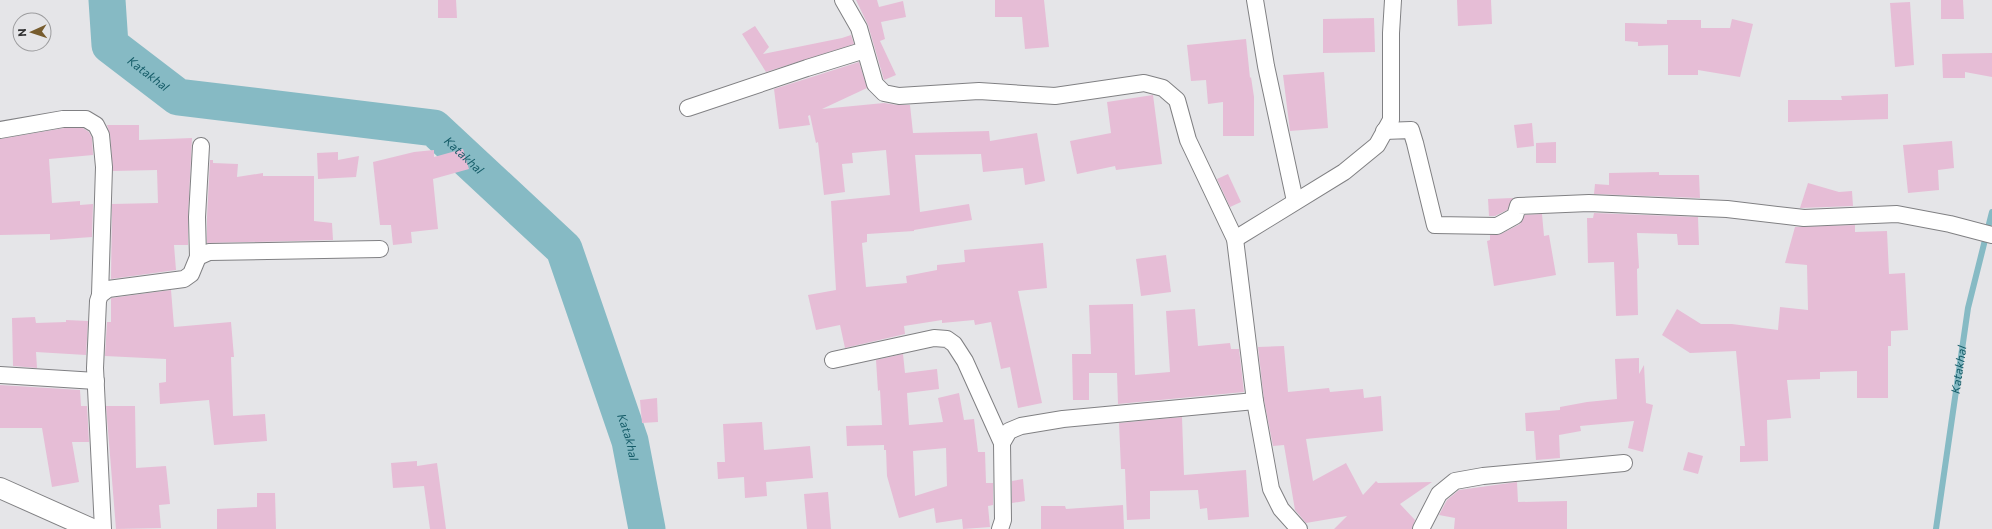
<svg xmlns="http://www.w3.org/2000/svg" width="1992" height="529" font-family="Commissioner,sans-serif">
	<rect width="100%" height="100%" fill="#e5e5e8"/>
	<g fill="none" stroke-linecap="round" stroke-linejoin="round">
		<path stroke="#86bac4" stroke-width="6" id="s1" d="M 1936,529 L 1968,308 L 1992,212"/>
		<path stroke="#86bac4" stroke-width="37" id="s2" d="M 107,0 L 110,45 L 178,97 L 434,128 L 564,249 L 630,441 L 647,529"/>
	</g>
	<g fill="#e6bdd6" fill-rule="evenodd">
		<path d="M 438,0 L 456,0 L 457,18 L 438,18 Z"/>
		<path d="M 856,0 L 877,0 L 879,7 L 903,1 L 906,17 L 881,22 L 885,39 L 880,41 L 896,75 L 884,80 L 868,25 Z"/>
		<path d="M 995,0 L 1044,0 L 1049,47 L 1025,49 L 1022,17 L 995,17 Z"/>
		<path d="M 1457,0 L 1491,0 L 1492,24 L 1458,26 Z"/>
		<path d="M 1941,0 L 1963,0 L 1964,19 L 1941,19 Z"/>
		<path d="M 1910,2 L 1914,65 L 1895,67 L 1890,3 Z"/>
		<path d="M 1374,18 L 1375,52 L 1323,53 L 1323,19 Z"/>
		<path d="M 1732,19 L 1753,24 L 1740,77 L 1698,70 L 1698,75 L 1668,75 L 1668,45 L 1638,46 L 1638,42 L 1625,41 L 1625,23 L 1667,24 L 1667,20 L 1701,20 L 1701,28 L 1730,28 Z"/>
		<path d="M 755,26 L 769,47 L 763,54 L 842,38 L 851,35 L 854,44 L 766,72 L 742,34 Z"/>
		<path d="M 1246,39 L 1250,78 L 1251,77 L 1254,97 L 1254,136 L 1223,136 L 1223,102 L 1208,104 L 1206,80 L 1191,81 L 1187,45 Z"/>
		<path d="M 1992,53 L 1992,77 L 1965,72 L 1965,78 L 1943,78 L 1942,54 Z"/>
		<path d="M 859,62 L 867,88 L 822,109 L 884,103 L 897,105 L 910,105 L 913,133 L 989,131 L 990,141 L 1037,133 L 1045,181 L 1025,185 L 1023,168 L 983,172 L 981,154 L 915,155 L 920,212 L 969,204 L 972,220 L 914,230 L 914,231 L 867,234 L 867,242 L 862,243 L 866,287 L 907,283 L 906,276 L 937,270 L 937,265 L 965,262 L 964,250 L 1043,243 L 1047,288 L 1018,291 L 1042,403 L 1018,408 L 1010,367 L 1001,369 L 991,322 L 975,325 L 974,320 L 942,323 L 942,320 L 904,326 L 905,334 L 845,348 L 840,325 L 816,330 L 808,295 L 836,290 L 831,201 L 890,195 L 886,150 L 852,153 L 853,163 L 842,164 L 845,192 L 824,195 L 818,142 L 816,143 L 810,115 L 808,116 L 810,125 L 779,129 L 774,89 Z"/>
		<path d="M 1324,72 L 1328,128 L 1290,131 L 1283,75 Z"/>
		<path d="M 1888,94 L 1888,119 L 1788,122 L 1788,100 L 1842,100 L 1841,96 Z"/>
		<path d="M 1153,95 L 1162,164 L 1116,170 L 1115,166 L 1077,174 L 1070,141 L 1111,133 L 1107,102 Z"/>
		<path d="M 1532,123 L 1534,146 L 1517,148 L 1514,125 Z"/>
		<path d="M 107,125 L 139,125 L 139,140 L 192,138 L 188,217 L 188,245 L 174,245 L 176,270 L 111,279 L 112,204 L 158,203 L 157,170 L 113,171 L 110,134 Z"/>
		<path d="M 64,128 L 83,128 L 89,132 L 92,138 L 93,155 L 49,159 L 52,203 L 80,201 L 80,205 L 93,204 L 92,237 L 50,240 L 50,234 L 0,235 L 0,139 Z"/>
		<path d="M 1952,141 L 1954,168 L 1938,170 L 1939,190 L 1908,193 L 1903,145 Z"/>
		<path d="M 1556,142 L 1556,163 L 1536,163 L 1536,143 Z"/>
		<path d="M 463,149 L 469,169 L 433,179 L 438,229 L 411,232 L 412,243 L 393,245 L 391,225 L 380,225 L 373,162 L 414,152 L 434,150 L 434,157 Z"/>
		<path d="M 338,152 L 338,160 L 359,156 L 356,177 L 318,179 L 317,153 Z"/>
		<path d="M 210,160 L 213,160 L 213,163 L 238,164 L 237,177 L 263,173 L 263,176 L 314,176 L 314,221 L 332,223 L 333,240 L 207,243 L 207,217 Z"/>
		<path d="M 1659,172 L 1659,175 L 1699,175 L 1700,198 L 1594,194 L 1595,184 L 1609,185 L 1609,173 Z"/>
		<path d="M 1228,174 L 1241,202 L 1230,207 L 1217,179 Z"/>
		<path d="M 1808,183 L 1839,192 L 1852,191 L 1853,206 L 1800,208 Z"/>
		<path d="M 1513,198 L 1507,210 L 1495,216 L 1489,216 L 1488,199 Z"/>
		<path d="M 1594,213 L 1698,217 L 1699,245 L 1678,245 L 1677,234 L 1637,233 L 1639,268 L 1637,269 L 1638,315 L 1616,316 L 1614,262 L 1588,263 L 1587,218 L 1593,218 Z"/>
		<path d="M 1542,214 L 1544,236 L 1549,235 L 1556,275 L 1494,286 L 1487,241 L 1490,240 L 1490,235 L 1501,234 L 1520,224 L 1525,215 Z"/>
		<path d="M 1855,225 L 1855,232 L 1887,231 L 1889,274 L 1905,273 L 1908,330 L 1891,331 L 1891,346 L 1888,346 L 1888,398 L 1857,398 L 1857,371 L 1820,372 L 1820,379 L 1787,380 L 1791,418 L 1767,420 L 1768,461 L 1740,462 L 1740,446 L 1745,446 L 1736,351 L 1690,353 L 1662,335 L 1677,309 L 1701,324 L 1732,324 L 1778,330 L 1780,307 L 1808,310 L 1807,265 L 1785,263 L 1795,227 Z"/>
		<path d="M 1166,255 L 1171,292 L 1141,296 L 1136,259 Z"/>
		<path d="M 171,290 L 174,327 L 231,322 L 234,357 L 231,357 L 233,416 L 265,414 L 267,441 L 214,445 L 209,400 L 160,404 L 159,383 L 166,382 L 166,359 L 105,356 L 107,322 L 111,322 L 111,298 Z"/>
		<path d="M 1133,304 L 1135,375 L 1170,372 L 1166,311 L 1195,309 L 1198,346 L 1230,343 L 1231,349 L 1239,349 L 1244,392 L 1118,404 L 1117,373 L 1089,373 L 1089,400 L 1073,400 L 1072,354 L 1091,354 L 1089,305 Z"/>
		<path d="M 35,317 L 36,323 L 66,322 L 66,320 L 88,321 L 86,355 L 36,352 L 37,368 L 13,366 L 12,318 Z"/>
		<path d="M 1284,346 L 1288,392 L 1329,388 L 1330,392 L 1363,389 L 1364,398 L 1381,396 L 1383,431 L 1306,439 L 1313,481 L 1346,463 L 1363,495 L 1376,481 L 1378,483 L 1432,482 L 1400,504 L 1415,520 L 1412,529 L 1334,529 L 1347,516 L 1306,523 L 1295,510 L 1284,445 L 1273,446 L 1264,400 L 1258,347 Z"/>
		<path d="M 903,354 L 905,373 L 937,369 L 939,389 L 907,393 L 909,425 L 943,422 L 938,398 L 959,393 L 964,420 L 974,419 L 978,452 L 985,452 L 986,483 L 993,483 L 993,505 L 988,506 L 990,527 L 963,529 L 962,519 L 936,523 L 934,508 L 899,518 L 887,476 L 886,450 L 884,450 L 884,445 L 847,446 L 846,426 L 882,425 L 880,390 L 878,391 L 876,360 ZM 946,448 L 947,486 L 915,496 L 913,451 Z"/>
		<path d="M 1639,358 L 1639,374 L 1644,365 L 1646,403 L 1653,405 L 1643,452 L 1628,448 L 1634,421 L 1580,426 L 1581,431 L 1559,435 L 1560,458 L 1536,460 L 1534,431 L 1526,431 L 1525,413 L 1560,410 L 1560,407 L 1587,402 L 1617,399 L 1615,359 Z"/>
		<path d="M 0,385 L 80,390 L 81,406 L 87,406 L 89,442 L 72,442 L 79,482 L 52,487 L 42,428 L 0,428 Z"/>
		<path d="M 657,398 L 658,422 L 642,423 L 640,400 Z"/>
		<path d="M 106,406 L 135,406 L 136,468 L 166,466 L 170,504 L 159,505 L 161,528 L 116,529 Z"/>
		<path d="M 1182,417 L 1184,475 L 1246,470 L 1249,517 L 1208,520 L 1207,508 L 1200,509 L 1198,490 L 1150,491 L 1150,519 L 1127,520 L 1125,469 L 1121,469 L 1119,423 Z"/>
		<path d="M 762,422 L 764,450 L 810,446 L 813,478 L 766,482 L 767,496 L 745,498 L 744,477 L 718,479 L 717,462 L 725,462 L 723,424 Z"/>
		<path d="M 1688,452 L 1703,456 L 1698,474 L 1683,470 Z"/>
		<path d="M 417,461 L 417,466 L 437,463 L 446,529 L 430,529 L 424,486 L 393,488 L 391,463 Z"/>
		<path d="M 1023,479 L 1025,501 L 1012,503 L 1012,481 Z"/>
		<path d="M 1517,482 L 1518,502 L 1567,501 L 1567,529 L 1454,529 L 1455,518 L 1439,515 L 1447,500 L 1459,490 Z"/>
		<path d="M 828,492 L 831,529 L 807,529 L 804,494 Z"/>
		<path d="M 257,493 L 275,493 L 276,529 L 217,529 L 217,509 L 257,507 Z"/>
		<path d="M 1123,505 L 1124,529 L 1041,529 L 1041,506 L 1065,506 L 1066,509 Z"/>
	</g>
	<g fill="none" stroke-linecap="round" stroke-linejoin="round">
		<defs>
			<g id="minor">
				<path d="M 843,0 L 859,28 L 875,84 L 884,93 L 899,96 L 979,91 L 1055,96 L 1144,83 L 1163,88 L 1177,100 L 1188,140 L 1235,239 L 1255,401 L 1271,489 L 1281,509 L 1299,529"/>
				<path d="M 1255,0 L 1266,66 L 1295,201"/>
				<path d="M 688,108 L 807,68 L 865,50"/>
				<path d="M 0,130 L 63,119 L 86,119 L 96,125 L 101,135 L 104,167 L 100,295"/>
				<path d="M 1384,131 L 1411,130 L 1415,143 L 1435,225 L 1497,226 L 1515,216 L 1518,206 L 1589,203 L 1727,209 L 1804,218 L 1897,214 L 1950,224 L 1992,235"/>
				<path d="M 1235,239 L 1344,172 L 1377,145 L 1391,120 L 1391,33 L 1393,0"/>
				<path d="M 198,257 L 197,217 L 201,146"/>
				<path d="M 833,360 L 934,338 L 947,339 L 954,344 L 965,361 L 1002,443"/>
				<path d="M 0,375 L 96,381"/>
				<path d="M 103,529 L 95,368 L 98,301 L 100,295 L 108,289 L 184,279 L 191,274 L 198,257 L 209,252 L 380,249"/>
				<path d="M 1000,529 L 1003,520 L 1002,443 L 1009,431 L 1021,426 L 1063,419 L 1255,401"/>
				<path d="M 1421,529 L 1439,494 L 1455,481 L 1483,476 L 1624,463"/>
			</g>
			<path id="tertiary" d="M 0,488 L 92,529"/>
		</defs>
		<use href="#minor" stroke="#808083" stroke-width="18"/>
		<use href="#tertiary" stroke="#808083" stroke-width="22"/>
		<use href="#minor" stroke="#fff" stroke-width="16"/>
		<use href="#tertiary" stroke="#fff" stroke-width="20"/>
	</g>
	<g text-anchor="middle" stroke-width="3.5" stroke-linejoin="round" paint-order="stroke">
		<g font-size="12" font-style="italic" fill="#155c68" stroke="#e5e5e8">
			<text dy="4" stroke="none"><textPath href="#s2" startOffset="93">Katakhal</textPath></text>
			<text dy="4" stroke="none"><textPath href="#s2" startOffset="429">Katakhal</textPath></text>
			<text dy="4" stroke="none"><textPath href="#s1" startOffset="161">Katakhal</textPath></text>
			<text dy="4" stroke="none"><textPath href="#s2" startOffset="765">Katakhal</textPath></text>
		</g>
	</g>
	<g transform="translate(32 32) rotate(267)"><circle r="19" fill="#e5e5e8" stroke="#9d9d9f"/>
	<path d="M0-3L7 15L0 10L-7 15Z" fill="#775c2e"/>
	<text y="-6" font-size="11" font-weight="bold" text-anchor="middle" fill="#313132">N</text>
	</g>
</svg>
